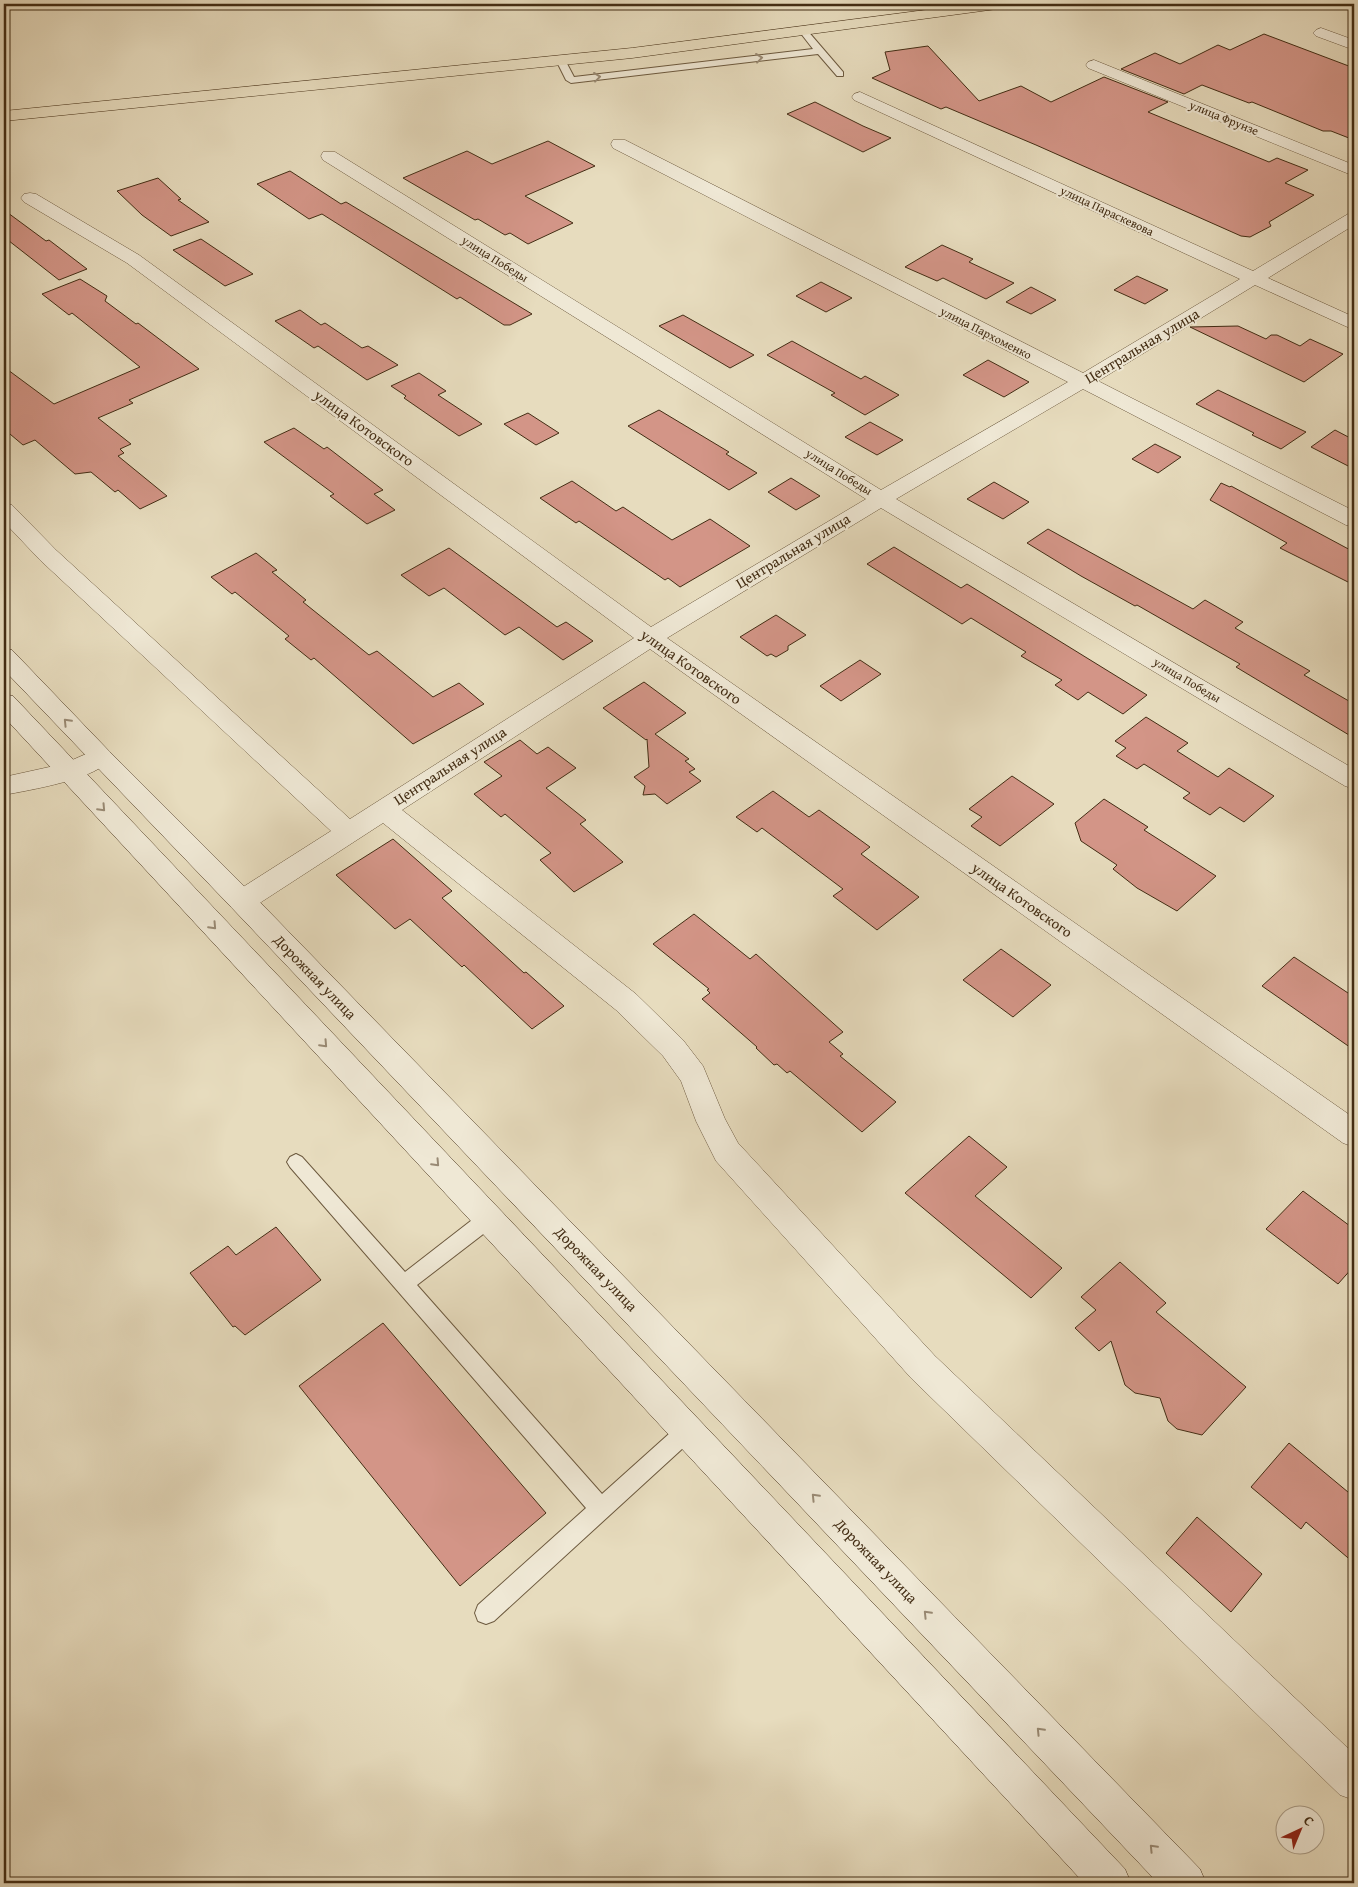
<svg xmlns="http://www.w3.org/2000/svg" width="1358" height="1887" font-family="'Gentium Book Plus',serif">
	<rect width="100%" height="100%" fill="#e7dcbe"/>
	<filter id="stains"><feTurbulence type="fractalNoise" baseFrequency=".004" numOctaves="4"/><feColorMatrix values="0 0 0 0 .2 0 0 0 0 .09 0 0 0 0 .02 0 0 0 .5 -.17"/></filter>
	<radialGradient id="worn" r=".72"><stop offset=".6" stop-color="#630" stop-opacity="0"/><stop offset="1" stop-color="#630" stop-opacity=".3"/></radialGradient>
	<g fill="#d39587" stroke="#432d14">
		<path d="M 1264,34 L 1354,68 L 1354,140 L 1331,131 L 1323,131 L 1252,102 L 1249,103 L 1202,85 L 1184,94 L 1121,69 L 1155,53 L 1180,64 L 1218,45 L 1230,50 Z"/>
		<path d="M 928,46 L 979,101 L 1021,86 L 1051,102 L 1104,77 L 1168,102 L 1148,112 L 1269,162 L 1277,158 L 1308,170 L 1285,183 L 1314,195 L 1269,222 L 1271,226 L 1250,237 L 1241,236 L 1036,145 L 946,107 L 941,109 L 872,78 L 890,70 L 885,52 Z"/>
		<path d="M 815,102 L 863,126 L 891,138 L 863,152 L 787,114 Z"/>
		<path d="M 548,141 L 595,166 L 525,196 L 573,223 L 528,244 L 510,233 L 505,235 L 478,219 L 475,220 L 403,178 L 467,151 L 492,164 Z"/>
		<path d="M 290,171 L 341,204 L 346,202 L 532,314 L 510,325 L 504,325 L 460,297 L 457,299 L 322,214 L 309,219 L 257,184 Z"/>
		<path d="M 158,178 L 181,199 L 178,200 L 209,222 L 171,236 L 142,215 L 117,191 Z"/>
		<path d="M 4,210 L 46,241 L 49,240 L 87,269 L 59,280 L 4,237 Z"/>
		<path d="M 201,239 L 253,274 L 225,286 L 173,250 Z"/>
		<path d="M 942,245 L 973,259 L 969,262 L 1014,283 L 986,299 L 943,278 L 937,281 L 905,267 Z"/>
		<path d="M 1137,276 L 1168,290 L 1145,304 L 1114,290 Z"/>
		<path d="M 80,279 L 107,296 L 105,301 L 136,324 L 138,323 L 199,369 L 129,400 L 133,403 L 98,418 L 131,444 L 120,449 L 124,453 L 118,456 L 167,496 L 140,509 L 118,490 L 115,492 L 91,472 L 75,474 L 35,440 L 23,445 L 4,429 L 4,367 L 54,404 L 140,367 L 72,313 L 69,315 L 42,294 Z"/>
		<path d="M 821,282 L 852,298 L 826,312 L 796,296 Z"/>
		<path d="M 1031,287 L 1056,300 L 1031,314 L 1006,302 Z"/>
		<path d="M 300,310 L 321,325 L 325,323 L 362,348 L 368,346 L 398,365 L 367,380 L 318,346 L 314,348 L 275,321 Z"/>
		<path d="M 683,315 L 754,355 L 730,368 L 659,326 Z"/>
		<path d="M 1238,326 L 1266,339 L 1271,335 L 1277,335 L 1300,346 L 1310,339 L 1343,354 L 1304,382 L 1190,327 Z"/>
		<path d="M 792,341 L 861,379 L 865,376 L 899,395 L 865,415 L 831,395 L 835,393 L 767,355 Z"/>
		<path d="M 988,360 L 1029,382 L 1004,397 L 963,375 Z"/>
		<path d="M 419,373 L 446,391 L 438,395 L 482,424 L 459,436 L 404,398 L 406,396 L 391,386 Z"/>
		<path d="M 1218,390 L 1306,432 L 1281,449 L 1252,435 L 1254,433 L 1196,404 Z"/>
		<path d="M 659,410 L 729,452 L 726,454 L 757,473 L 729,490 L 628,426 Z"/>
		<path d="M 528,413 L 559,433 L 536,445 L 504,424 Z"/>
		<path d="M 870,422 L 903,440 L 877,455 L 845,437 Z"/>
		<path d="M 294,428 L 324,449 L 327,447 L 383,490 L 374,494 L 395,510 L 367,524 L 330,496 L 334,494 L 264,442 Z"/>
		<path d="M 1335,430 L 1354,440 L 1354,469 L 1311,447 Z"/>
		<path d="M 1155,444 L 1181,457 L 1158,473 L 1132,459 Z"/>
		<path d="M 791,478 L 820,496 L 796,510 L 768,492 Z"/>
		<path d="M 572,481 L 616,511 L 623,507 L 672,540 L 710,519 L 750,546 L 680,587 L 668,578 L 665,580 L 579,521 L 576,523 L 540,498 Z"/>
		<path d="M 994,482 L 1029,502 L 1003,519 L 967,499 Z"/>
		<path d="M 1221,483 L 1230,487 L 1231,486 L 1354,552 L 1354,585 L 1280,548 L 1287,543 L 1210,500 Z"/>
		<path d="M 1048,529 L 1193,609 L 1205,600 L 1243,622 L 1235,628 L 1310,671 L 1304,675 L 1354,704 L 1354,738 L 1236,667 L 1240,664 L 1137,605 L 1135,606 L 1081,576 L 1027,543 Z"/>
		<path d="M 894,547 L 961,588 L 967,584 L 1147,695 L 1123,714 L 1088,692 L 1078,700 L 1055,685 L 1062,680 L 1021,656 L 1026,652 L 971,618 L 962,624 L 867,564 Z"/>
		<path d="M 449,548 L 557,627 L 566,622 L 593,641 L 563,660 L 519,627 L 505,635 L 444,588 L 429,596 L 401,575 Z"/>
		<path d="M 256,553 L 277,570 L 272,572 L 306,600 L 303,602 L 369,655 L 377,651 L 433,697 L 459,683 L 484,704 L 413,744 L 314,658 L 311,660 L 285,639 L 289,636 L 235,592 L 232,594 L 211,577 Z"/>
		<path d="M 776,615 L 806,635 L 788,646 L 788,650 L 776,657 L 771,654 L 767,656 L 740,637 Z"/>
		<path d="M 860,660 L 881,674 L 841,701 L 820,686 Z"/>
		<path d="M 644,682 L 686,713 L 655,734 L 689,759 L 685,761 L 695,769 L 689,772 L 701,781 L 667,804 L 655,794 L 643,795 L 645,786 L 634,777 L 649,767 L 647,739 L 646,740 L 603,708 Z"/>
		<path d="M 1146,717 L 1188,743 L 1177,751 L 1218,777 L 1229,768 L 1274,796 L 1244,822 L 1220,807 L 1210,815 L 1183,798 L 1190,793 L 1144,764 L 1137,769 L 1116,756 L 1126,748 L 1115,741 Z"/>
		<path d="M 520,740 L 537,754 L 548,747 L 576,768 L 546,788 L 586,820 L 580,824 L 623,862 L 574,892 L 540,860 L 551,853 L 505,814 L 501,817 L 474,794 L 502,776 L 484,762 Z"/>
		<path d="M 1012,776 L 1054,804 L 1000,846 L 971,826 L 982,817 L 969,809 Z"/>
		<path d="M 773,791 L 809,817 L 819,810 L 870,847 L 861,854 L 919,897 L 877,930 L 833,896 L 843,889 L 762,828 L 757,832 L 736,817 Z"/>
		<path d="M 1104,799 L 1148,827 L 1144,830 L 1216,876 L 1177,911 L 1137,888 L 1113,869 L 1117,865 L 1081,841 L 1075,823 Z"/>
		<path d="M 393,839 L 452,891 L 442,898 L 524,973 L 526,972 L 564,1006 L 532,1029 L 464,965 L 462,967 L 410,919 L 395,929 L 336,875 Z"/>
		<path d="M 694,914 L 750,959 L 756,954 L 843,1032 L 829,1042 L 843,1054 L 840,1056 L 896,1102 L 862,1132 L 790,1071 L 787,1073 L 777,1064 L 774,1065 L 756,1048 L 757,1047 L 702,999 L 710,993 L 707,990 L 709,989 L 653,944 Z"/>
		<path d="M 1001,949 L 1051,985 L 1013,1017 L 963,980 Z"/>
		<path d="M 1294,957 L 1354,997 L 1354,1050 L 1262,986 Z"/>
		<path d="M 969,1136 L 1007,1167 L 975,1196 L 1062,1268 L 1031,1298 L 905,1193 Z"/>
		<path d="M 1303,1191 L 1354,1229 L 1354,1266 L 1338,1284 L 1266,1229 Z"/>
		<path d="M 276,1227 L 321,1280 L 245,1335 L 235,1326 L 233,1327 L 190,1273 L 228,1246 L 236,1255 Z"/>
		<path d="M 1120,1262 L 1166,1303 L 1156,1312 L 1246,1387 L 1202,1435 L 1177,1429 L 1168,1421 L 1160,1398 L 1135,1393 L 1125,1385 L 1111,1341 L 1099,1351 L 1075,1328 L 1096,1310 L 1081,1297 Z"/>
		<path d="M 383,1323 L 546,1513 L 460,1586 L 299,1386 Z"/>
		<path d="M 1289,1443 L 1354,1497 L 1354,1563 L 1306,1522 L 1301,1529 L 1251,1487 Z"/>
		<path d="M 1197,1517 L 1262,1574 L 1231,1612 L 1166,1553 Z"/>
	</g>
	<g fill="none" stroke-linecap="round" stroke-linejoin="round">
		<defs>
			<g id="lane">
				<path d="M 803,28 L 806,29 L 843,72 L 843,76 L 837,76 L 818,54 L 571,83 L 566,80 L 556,60 L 561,57 L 564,58 L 574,77 L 813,49 L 799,31 Z"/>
				<path d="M 296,1154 L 302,1157 L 405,1272 L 481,1213 L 488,1211 L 495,1213 L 497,1219 L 495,1225 L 417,1285 L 602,1494 L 680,1424 L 687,1421 L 694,1424 L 697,1431 L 694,1438 L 494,1621 L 486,1624 L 478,1621 L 475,1613 L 478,1605 L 586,1508 L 290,1167 L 287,1162 L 290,1157 Z"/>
			</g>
			<g id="street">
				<path d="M 1321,28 L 1354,40 L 1354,50 L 1316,36 L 1313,33 L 1316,30 Z"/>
				<path d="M 1094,60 L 1354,165 L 1354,176 L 1088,68 L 1086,65 L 1088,62 Z"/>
				<path d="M 860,92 L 1253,271 L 1348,214 L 1354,213 L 1354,225 L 1268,278 L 1354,317 L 1354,330 L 1255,285 L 1098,381 L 1354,511 L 1354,527 L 1346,525 L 1083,389 L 896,499 L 1354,769 L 1354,789 L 1345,786 L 881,508 L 667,638 L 1354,1118 L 1354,1147 L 1343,1143 L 650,649 L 402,810 L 636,994 L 683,1040 L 703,1066 L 725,1119 L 738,1143 L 935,1356 L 1354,1754 L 1354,1800 L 1340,1795 L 911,1378 L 716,1161 L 696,1121 L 681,1081 L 663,1056 L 616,1010 L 383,823 L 252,908 L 242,911 L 232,908 L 229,901 L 232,894 L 331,831 L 40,560 L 4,522 L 4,503 L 12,505 L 56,550 L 350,819 L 634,638 L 127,263 L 24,202 L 21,198 L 24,194 L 30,193 L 36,194 L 139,255 L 651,627 L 866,499 L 323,160 L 321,156 L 323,152 L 335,152 L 881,490 L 1068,382 L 613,148 L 611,144 L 613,140 L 625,140 L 1083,373 L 1240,279 L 854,100 L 852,97 L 854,94 Z"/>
				<path d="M 100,748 L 109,751 L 112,757 C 100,779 29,790 4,795 L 4,777 L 63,764 Z"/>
			</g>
			<g id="secondary">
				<path d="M 4,648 L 12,650 L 109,751 L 252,894 L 1200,1869 L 1206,1883 L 1158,1883 L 232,908 L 4,670 Z"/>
				<path d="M 4,694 L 13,696 L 1125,1869 L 1131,1883 L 1084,1883 L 4,717 Z"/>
			</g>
			<path id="highway" d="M 972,4 L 1011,4 L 1009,7 L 1004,8 L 632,58 L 4,121 L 4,111 L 632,48 Z"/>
		</defs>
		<use href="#lane" stroke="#6c593e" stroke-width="2"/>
		<use href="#street" stroke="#6c593e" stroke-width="1"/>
		<use href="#secondary" stroke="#432d14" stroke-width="1"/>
		<use href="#highway" stroke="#432d14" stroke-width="1"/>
		<use href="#lane" fill="#efe8d5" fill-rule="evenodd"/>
		<use href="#street" fill="#efe8d5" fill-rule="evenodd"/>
		<use href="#secondary" fill="#efe8d5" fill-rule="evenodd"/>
		<use href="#highway" fill="#e7dcbe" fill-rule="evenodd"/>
	</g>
	<defs><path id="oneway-chevron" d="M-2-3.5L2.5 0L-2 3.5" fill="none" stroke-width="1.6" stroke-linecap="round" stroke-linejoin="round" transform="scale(1.25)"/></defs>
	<g stroke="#998a74">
		<use href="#oneway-chevron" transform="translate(759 58) rotate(-7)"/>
		<use href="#oneway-chevron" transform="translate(597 77) rotate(-7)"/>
		<use href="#oneway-chevron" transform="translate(67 722) rotate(-134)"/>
		<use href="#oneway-chevron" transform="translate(102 808) rotate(47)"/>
		<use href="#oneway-chevron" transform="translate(213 926) rotate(47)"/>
		<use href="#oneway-chevron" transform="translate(324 1044) rotate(47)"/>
		<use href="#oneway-chevron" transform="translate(436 1163) rotate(47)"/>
		<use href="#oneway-chevron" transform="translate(815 1497) rotate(-134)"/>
		<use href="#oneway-chevron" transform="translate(927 1614) rotate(-134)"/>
		<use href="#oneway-chevron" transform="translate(1040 1731) rotate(-134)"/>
		<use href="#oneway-chevron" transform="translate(1153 1848) rotate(-134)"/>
	</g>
	<g text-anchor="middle" stroke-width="4" stroke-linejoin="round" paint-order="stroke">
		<g font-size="12" fill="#432d14" stroke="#efe8d5">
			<text transform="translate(1224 118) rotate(22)" y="4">улица Фрунзе</text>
			<text transform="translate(1107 211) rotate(25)" y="4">улица Параскевова</text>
			<text transform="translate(495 259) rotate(32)" y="4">улица Победы</text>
			<text transform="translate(986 333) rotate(27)" y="4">улица Пархоменко</text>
			<text transform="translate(839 472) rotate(32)" y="4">улица Победы</text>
			<text transform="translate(1187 680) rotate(31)" y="4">улица Победы</text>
		</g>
		<g font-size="15" fill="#432d14" stroke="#efe8d5">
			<text transform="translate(1142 346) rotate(-31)" y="5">Центральная улица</text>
			<text transform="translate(364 428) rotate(36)" y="5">улица Котовского</text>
			<text transform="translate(793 551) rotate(-31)" y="5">Центральная улица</text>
			<text transform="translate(691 667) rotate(35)" y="5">улица Котовского</text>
			<text transform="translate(450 766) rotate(-33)" y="5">Центральная улица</text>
			<text transform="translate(1022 900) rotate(35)" y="5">улица Котовского</text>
			<text transform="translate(315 977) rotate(46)" y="5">Дорожная улица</text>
			<text transform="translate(596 1269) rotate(46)" y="5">Дорожная улица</text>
			<text transform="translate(876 1561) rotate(46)" y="5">Дорожная улица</text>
		</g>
	</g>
	<rect width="1358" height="1887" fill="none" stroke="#e7dcbe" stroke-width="20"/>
	<rect x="5" y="5" width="1348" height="1877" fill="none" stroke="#432d14" stroke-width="2.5"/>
	<rect x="10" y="10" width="1338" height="1867" fill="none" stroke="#432d14"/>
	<g transform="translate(1300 1830) rotate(44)"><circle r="24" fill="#efe8d5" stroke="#aa9d88"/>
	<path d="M0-4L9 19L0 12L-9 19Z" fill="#8f2418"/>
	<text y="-8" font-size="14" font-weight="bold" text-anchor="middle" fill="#432d14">С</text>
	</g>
	<rect width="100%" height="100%" filter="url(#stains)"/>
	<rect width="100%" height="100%" fill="url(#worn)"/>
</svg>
